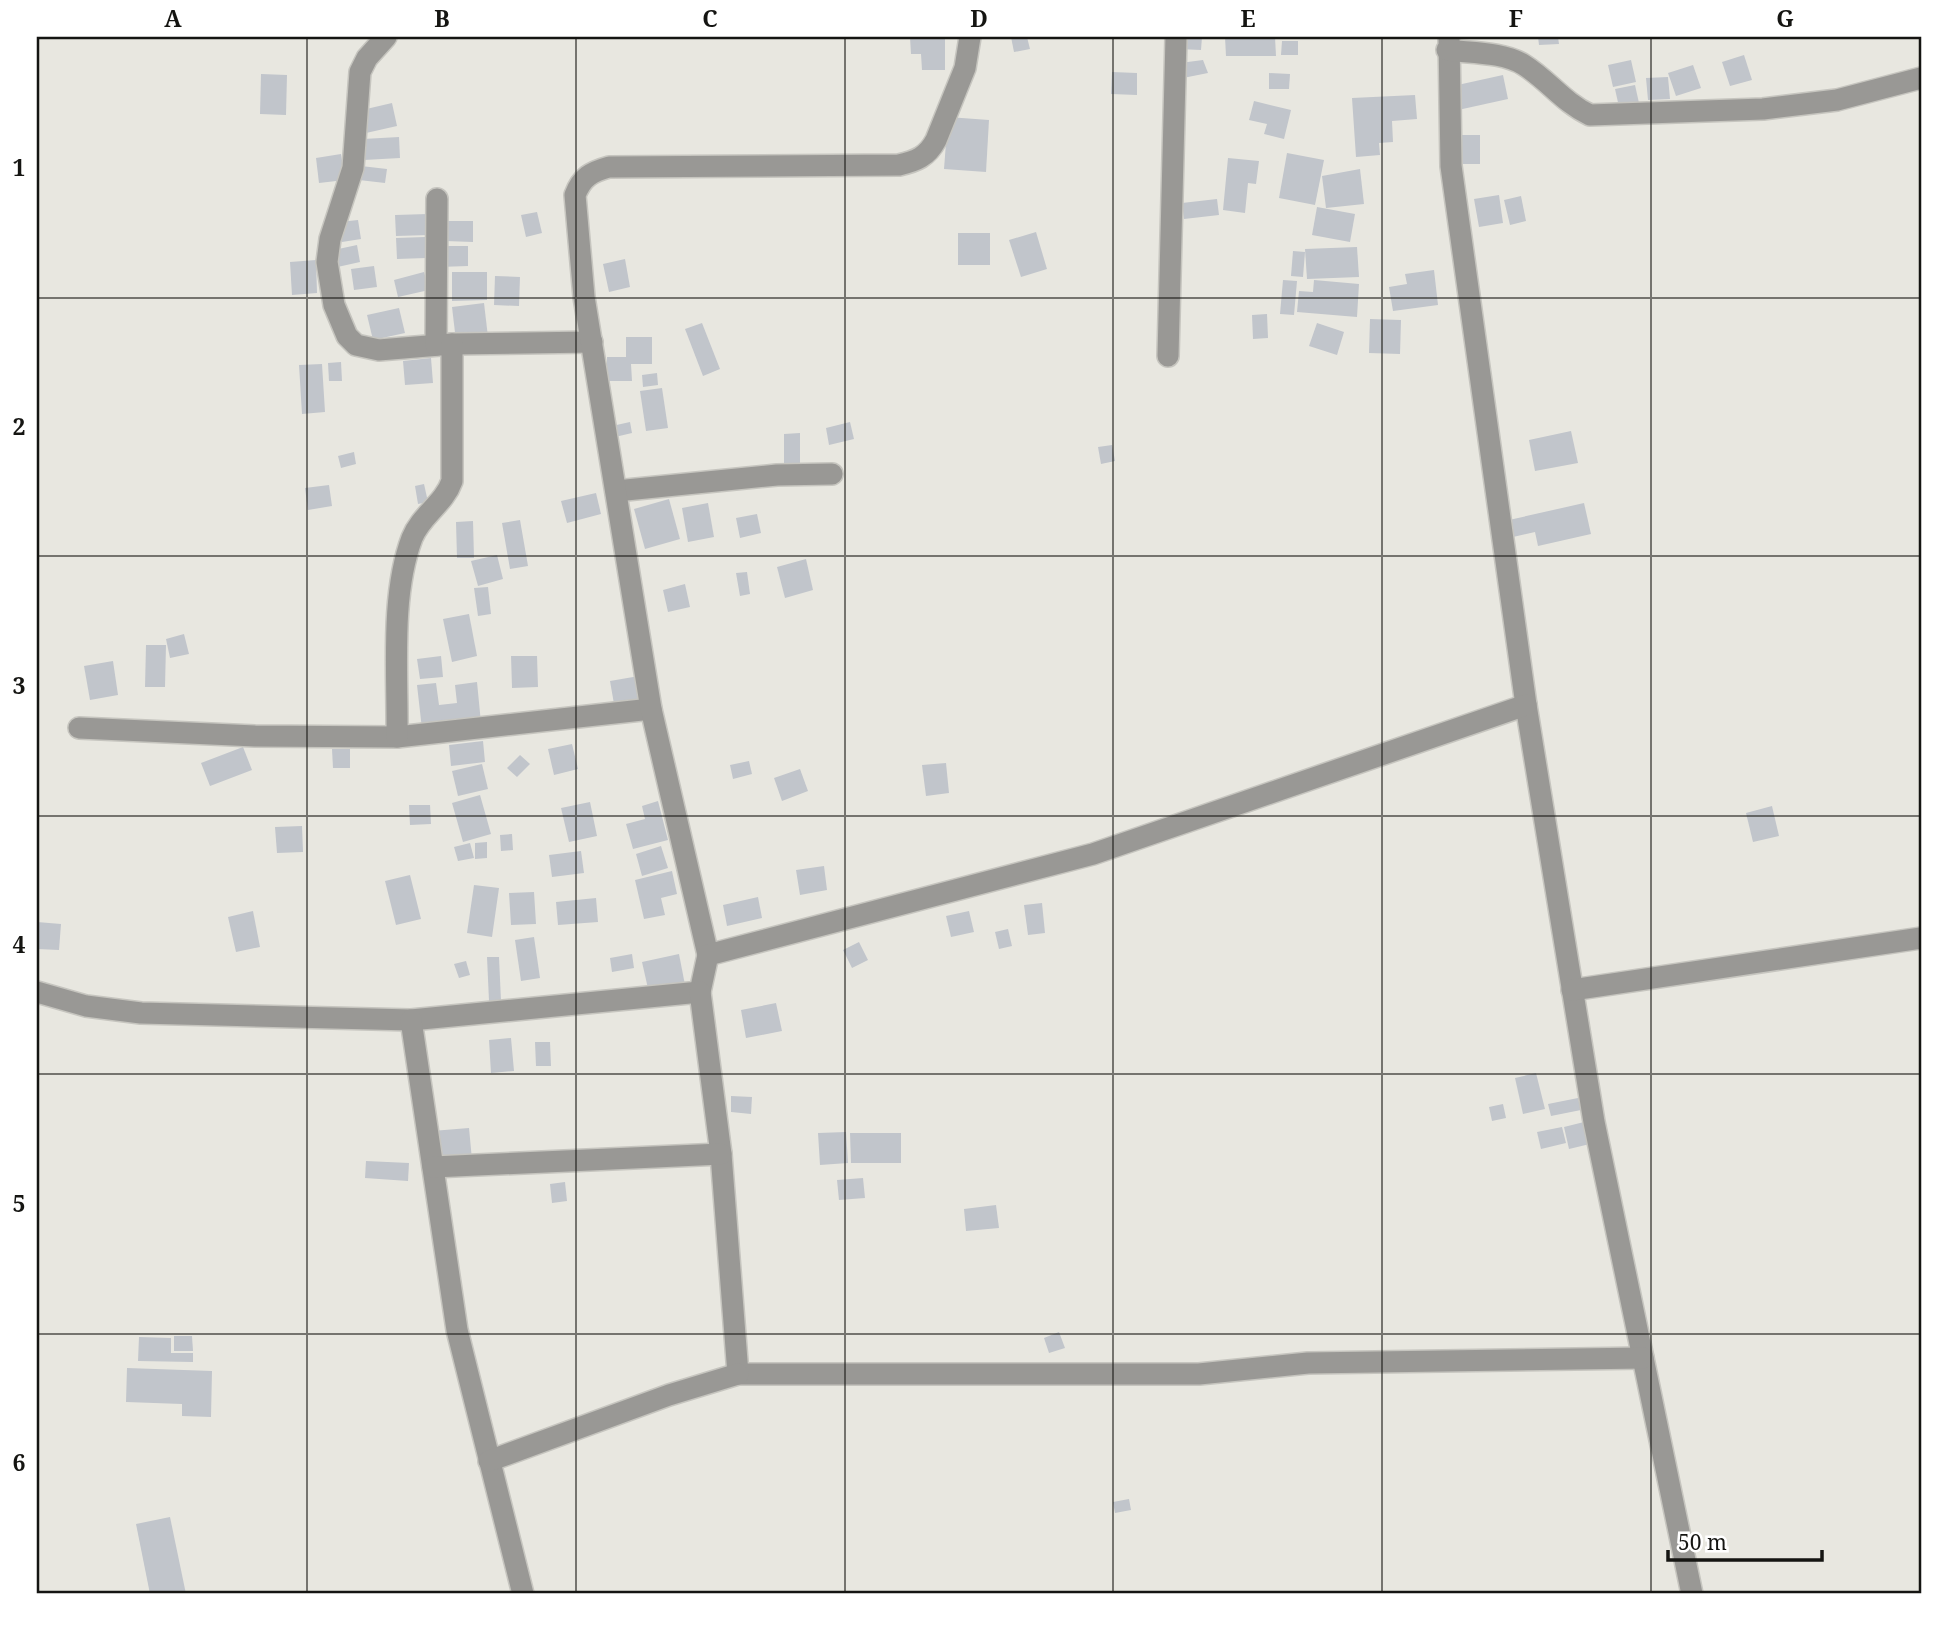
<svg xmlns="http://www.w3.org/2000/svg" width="1958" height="1631" font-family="'Noto Serif',serif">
	<rect width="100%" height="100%" fill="#e8e7e0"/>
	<g fill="#c1c5cb">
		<path d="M 910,37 L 945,37 L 945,70 L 922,70 L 921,54 L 911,54 Z"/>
		<path d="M 1011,37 L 1027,37 L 1030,49 L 1014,52 Z"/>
		<path d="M 1180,37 L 1202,37 L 1201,50 L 1179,49 Z"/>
		<path d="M 1225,37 L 1275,37 L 1276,56 L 1226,56 Z"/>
		<path d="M 1538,37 L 1558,37 L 1559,44 L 1539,45 Z"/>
		<path d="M 1282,41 L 1298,41 L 1298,55 L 1281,55 Z"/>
		<path d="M 1744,55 L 1752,80 L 1730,86 L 1722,62 Z"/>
		<path d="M 1203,60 L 1208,73 L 1183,78 L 1180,63 Z"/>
		<path d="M 1631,60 L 1636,82 L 1613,87 L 1608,65 Z"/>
		<path d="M 1693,65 L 1701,88 L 1676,96 L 1668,73 Z"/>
		<path d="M 1112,72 L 1137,73 L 1137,95 L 1111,94 Z"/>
		<path d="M 1269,73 L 1290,74 L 1289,89 L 1269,89 Z"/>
		<path d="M 261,74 L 287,75 L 286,115 L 260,114 Z"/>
		<path d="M 1503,75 L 1508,99 L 1458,110 L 1453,86 Z"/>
		<path d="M 1668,77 L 1670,99 L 1648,100 L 1646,78 Z"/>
		<path d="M 1635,85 L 1639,103 L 1619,107 L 1615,89 Z"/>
		<path d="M 1415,95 L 1417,119 L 1392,121 L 1393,142 L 1379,143 L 1380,155 L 1356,157 L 1352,98 Z"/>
		<path d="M 1254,101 L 1291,110 L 1284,139 L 1264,134 L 1267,124 L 1249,120 Z"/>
		<path d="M 392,103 L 397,126 L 366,133 L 362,110 Z"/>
		<path d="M 948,117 L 989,120 L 986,172 L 944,169 Z"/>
		<rect x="1455" y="135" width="25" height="29"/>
		<path d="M 399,137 L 400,158 L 364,160 L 363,139 Z"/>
		<path d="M 1287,153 L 1324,160 L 1315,205 L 1279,198 Z"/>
		<path d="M 341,154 L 345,180 L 319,183 L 316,158 Z"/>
		<path d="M 1228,158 L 1259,161 L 1256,184 L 1248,183 L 1245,213 L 1223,210 Z"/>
		<path d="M 361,166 L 387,169 L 385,183 L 359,180 Z"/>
		<path d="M 1360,169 L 1364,204 L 1326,208 L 1322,176 Z"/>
		<path d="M 1499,195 L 1503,223 L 1479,227 L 1474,199 Z"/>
		<path d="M 1521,196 L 1526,221 L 1510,225 L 1504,200 Z"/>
		<path d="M 1217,199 L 1219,215 L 1184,219 L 1182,203 Z"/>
		<path d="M 1317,207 L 1355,214 L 1350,242 L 1312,235 Z"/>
		<path d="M 537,212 L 542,233 L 526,237 L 521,215 Z"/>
		<path d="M 428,214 L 429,235 L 396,236 L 395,215 Z"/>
		<path d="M 358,220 L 361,239 L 342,242 L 339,222 Z"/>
		<path d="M 445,221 L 473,221 L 473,242 L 445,241 Z"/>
		<path d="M 1036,232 L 1047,269 L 1021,277 L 1009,240 Z"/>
		<rect x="958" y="233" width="32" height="32"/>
		<path d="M 425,237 L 426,258 L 397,259 L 396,238 Z"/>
		<path d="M 357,245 L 360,262 L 333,268 L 329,251 Z"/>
		<path d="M 439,246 L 468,246 L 468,266 L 439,267 Z"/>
		<path d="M 1357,247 L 1359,277 L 1307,279 L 1305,249 Z"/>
		<path d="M 1293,251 L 1305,252 L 1303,277 L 1291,276 Z"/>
		<path d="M 625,259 L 630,287 L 609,292 L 603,264 Z"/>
		<path d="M 316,260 L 317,293 L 292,295 L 290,262 Z"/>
		<path d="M 374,266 L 377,287 L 354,290 L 351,269 Z"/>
		<path d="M 1434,270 L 1438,305 L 1393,311 L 1389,287 L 1407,284 L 1405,274 Z"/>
		<path d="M 424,272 L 429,290 L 398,297 L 394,280 Z"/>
		<path d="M 452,272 L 487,272 L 487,300 L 452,301 Z"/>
		<path d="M 495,276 L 520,277 L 519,306 L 494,305 Z"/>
		<path d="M 1283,280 L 1297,281 L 1294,315 L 1280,314 Z"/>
		<path d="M 1314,280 L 1359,284 L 1357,317 L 1297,312 L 1299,291 L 1313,292 Z"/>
		<path d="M 484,303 L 488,337 L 456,341 L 452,307 Z"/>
		<path d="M 399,308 L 405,333 L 373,340 L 367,315 Z"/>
		<path d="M 1267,314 L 1268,338 L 1253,339 L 1252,315 Z"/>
		<path d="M 1370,319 L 1401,320 L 1400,354 L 1369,353 Z"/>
		<path d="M 702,323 L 720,369 L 703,376 L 685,329 Z"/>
		<path d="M 1317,323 L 1344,332 L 1337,355 L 1309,346 Z"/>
		<path d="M 626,337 L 652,337 L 652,364 L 631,364 L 632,381 L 607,381 L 607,357 L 626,357 Z"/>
		<path d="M 431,358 L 433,383 L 405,385 L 403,361 Z"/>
		<path d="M 341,362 L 342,381 L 329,381 L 328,363 Z"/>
		<path d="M 322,364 L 325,412 L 302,414 L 299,365 Z"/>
		<path d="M 657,373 L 658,385 L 643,387 L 642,375 Z"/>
		<path d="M 662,388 L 668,428 L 646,431 L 640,391 Z"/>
		<path d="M 630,422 L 632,433 L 615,437 L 612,426 Z"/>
		<path d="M 850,422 L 854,439 L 829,445 L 826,428 Z"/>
		<path d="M 1571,431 L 1578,463 L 1535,471 L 1529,440 Z"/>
		<path d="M 800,433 L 800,463 L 784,463 L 784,434 Z"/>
		<path d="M 1112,445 L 1115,461 L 1101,464 L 1098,447 Z"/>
		<path d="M 354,452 L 356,464 L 341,468 L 338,456 Z"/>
		<path d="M 424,484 L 428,502 L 418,504 L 415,486 Z"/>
		<path d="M 329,485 L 332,506 L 308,510 L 305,488 Z"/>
		<path d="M 596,493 L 601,514 L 567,523 L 561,501 Z"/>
		<path d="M 669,499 L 680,539 L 645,549 L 634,509 Z"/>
		<path d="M 708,503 L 714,537 L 688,542 L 682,508 Z"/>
		<path d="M 1584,503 L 1591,534 L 1538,546 L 1535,532 L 1513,537 L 1509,520 Z"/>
		<path d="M 757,514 L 761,533 L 740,538 L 736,518 Z"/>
		<path d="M 520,520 L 528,566 L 510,569 L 502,523 Z"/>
		<path d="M 473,521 L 474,558 L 457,558 L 456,522 Z"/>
		<path d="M 497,555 L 503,579 L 478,586 L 471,561 Z"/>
		<path d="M 806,559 L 813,590 L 785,598 L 777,567 Z"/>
		<path d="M 747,572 L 750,594 L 740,596 L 736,573 Z"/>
		<path d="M 685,584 L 690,607 L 668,612 L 663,590 Z"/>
		<path d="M 488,587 L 491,614 L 478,616 L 474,588 Z"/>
		<path d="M 469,614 L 477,656 L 452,662 L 443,619 Z"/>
		<path d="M 184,634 L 189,654 L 170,658 L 166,639 Z"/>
		<path d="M 146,645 L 166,645 L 165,687 L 145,687 Z"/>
		<path d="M 441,656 L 443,677 L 420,679 L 417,659 Z"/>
		<path d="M 511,656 L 537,656 L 538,687 L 512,688 Z"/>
		<path d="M 113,661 L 118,695 L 90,700 L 84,666 Z"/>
		<path d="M 639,676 L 642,699 L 614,704 L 610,681 Z"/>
		<path d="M 477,682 L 481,723 L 422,729 L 417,685 L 436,683 L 439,705 L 457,703 L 455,685 Z"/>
		<path d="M 483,741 L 485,762 L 451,766 L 449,745 Z"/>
		<path d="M 572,744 L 578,769 L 554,775 L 548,749 Z"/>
		<path d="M 243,747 L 252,770 L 210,786 L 201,763 Z"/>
		<path d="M 332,749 L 350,749 L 350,768 L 333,768 Z"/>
		<path d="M 520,755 L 530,764 L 517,777 L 507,768 Z"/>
		<path d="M 749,761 L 752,774 L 733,779 L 730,765 Z"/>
		<path d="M 946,763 L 949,793 L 926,796 L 922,765 Z"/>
		<path d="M 482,764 L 488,789 L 458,796 L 452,771 Z"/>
		<path d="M 800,769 L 808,791 L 782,801 L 774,778 Z"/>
		<path d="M 480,795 L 491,834 L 463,842 L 452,803 Z"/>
		<path d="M 658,801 L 668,840 L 633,849 L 626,824 L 645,819 L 642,806 Z"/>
		<path d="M 590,802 L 597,836 L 569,842 L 561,808 Z"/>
		<path d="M 409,805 L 430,805 L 431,824 L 410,825 Z"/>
		<path d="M 1772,806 L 1779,836 L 1753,842 L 1746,813 Z"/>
		<path d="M 302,826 L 303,852 L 277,853 L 275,827 Z"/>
		<path d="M 512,834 L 513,850 L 501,851 L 500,835 Z"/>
		<path d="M 487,842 L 487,858 L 475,859 L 475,843 Z"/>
		<path d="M 470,843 L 474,858 L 458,861 L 454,847 Z"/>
		<path d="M 661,846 L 668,868 L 642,876 L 636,854 Z"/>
		<path d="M 581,851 L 584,873 L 552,877 L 549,855 Z"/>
		<path d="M 824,866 L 827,890 L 800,895 L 796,870 Z"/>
		<path d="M 672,871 L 677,894 L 661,898 L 665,915 L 644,919 L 635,880 Z"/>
		<path d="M 410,875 L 421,919 L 396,925 L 385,881 Z"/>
		<path d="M 474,885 L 499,888 L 492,937 L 467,933 Z"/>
		<path d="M 534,892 L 536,924 L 511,925 L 509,893 Z"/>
		<path d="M 758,897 L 762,918 L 727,926 L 723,905 Z"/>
		<path d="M 596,898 L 598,922 L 558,925 L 556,902 Z"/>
		<path d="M 1042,903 L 1045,933 L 1028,935 L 1024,905 Z"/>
		<path d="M 253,911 L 260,947 L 236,952 L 228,917 Z"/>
		<path d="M 969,911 L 974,932 L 951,937 L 946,916 Z"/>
		<path d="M 37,922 L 61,924 L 59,950 L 37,949 Z"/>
		<path d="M 1008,929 L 1012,946 L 999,949 L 995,932 Z"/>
		<path d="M 534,937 L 540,978 L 521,981 L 515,940 Z"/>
		<path d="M 859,942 L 868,960 L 852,968 L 843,950 Z"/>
		<path d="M 632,954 L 634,968 L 612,972 L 610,958 Z"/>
		<path d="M 679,954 L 685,985 L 649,993 L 642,962 Z"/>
		<path d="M 487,957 L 499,957 L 501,1001 L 489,1001 Z"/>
		<path d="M 466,961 L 470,975 L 459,978 L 454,964 Z"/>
		<path d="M 776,1003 L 782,1031 L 746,1038 L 741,1010 Z"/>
		<path d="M 511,1038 L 514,1071 L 491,1073 L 489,1040 Z"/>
		<path d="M 535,1042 L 550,1042 L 551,1066 L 536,1066 Z"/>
		<path d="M 1536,1073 L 1545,1109 L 1523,1114 L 1515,1078 Z"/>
		<path d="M 731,1096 L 752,1097 L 751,1114 L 731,1112 Z"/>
		<path d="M 1578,1098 L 1581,1110 L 1551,1116 L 1548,1104 Z"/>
		<path d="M 1503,1104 L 1506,1118 L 1492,1121 L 1489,1107 Z"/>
		<path d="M 1588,1121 L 1594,1143 L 1569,1149 L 1564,1127 Z"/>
		<path d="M 1562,1127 L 1566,1143 L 1541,1149 L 1537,1132 Z"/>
		<path d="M 469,1128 L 472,1160 L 435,1163 L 432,1131 Z"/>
		<path d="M 846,1132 L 848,1163 L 820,1165 L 818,1133 Z"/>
		<path d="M 850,1133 L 901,1133 L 901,1163 L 851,1163 Z"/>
		<path d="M 366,1161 L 409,1163 L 408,1181 L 365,1178 Z"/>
		<path d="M 863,1178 L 865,1198 L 839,1200 L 837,1180 Z"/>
		<path d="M 565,1182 L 567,1201 L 552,1203 L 550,1184 Z"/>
		<path d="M 996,1205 L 999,1228 L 966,1231 L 964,1209 Z"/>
		<path d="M 1059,1332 L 1065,1348 L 1049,1353 L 1044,1338 Z"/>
		<path d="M 174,1336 L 192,1336 L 193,1351 L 174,1351 Z"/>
		<path d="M 139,1337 L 171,1338 L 171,1353 L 193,1353 L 193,1362 L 138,1361 Z"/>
		<path d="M 127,1368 L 212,1371 L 211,1417 L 182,1416 L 182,1404 L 126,1402 Z"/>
		<path d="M 1129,1499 L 1131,1510 L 1115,1513 L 1113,1502 Z"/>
		<path d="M 170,1517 L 186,1594 L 150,1594 L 136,1524 Z"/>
	</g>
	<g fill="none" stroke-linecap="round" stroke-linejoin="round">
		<defs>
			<g id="street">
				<path d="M 386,37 L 367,58 L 360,72 L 353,168 L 330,239 L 327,262 L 334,305 L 347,336 L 356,345 L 379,350 L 452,344 L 592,342"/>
				<path d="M 1449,37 L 1451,166 L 1526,705 L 1594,1122 L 1692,1594"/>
				<path d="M 1447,50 C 1471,53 1504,52 1524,65 C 1548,80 1564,103 1590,115 L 1763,109 L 1837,100 L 1921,78"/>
				<path d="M 436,345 L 437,199"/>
				<path d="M 1168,356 L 1176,37"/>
				<path d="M 616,491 L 777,475 L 832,474"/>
				<path d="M 79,728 L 255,736 L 397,737 L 651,709"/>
				<path d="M 397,737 C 398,676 390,596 412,538 C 421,515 444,504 452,481 L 452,344"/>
				<path d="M 708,955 L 651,709 L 584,297 L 575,195 C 582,177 591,172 609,167 L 899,165 C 916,161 927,157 936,140 L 965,68 L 970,37"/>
				<path d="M 1572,990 L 1921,938"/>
				<path d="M 37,992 L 86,1006 L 141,1013 L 411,1020 L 700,992 L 708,955 L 1093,854 L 1526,705"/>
				<path d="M 700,992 L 721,1154 L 738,1374 L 1199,1374 L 1308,1363 L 1643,1358"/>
				<path d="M 411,1020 L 457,1330 L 523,1594"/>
				<path d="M 433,1167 L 721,1154"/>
				<path d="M 489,1461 L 669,1395 L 738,1374"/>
			</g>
		</defs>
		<use href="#street" stroke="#c6c5bf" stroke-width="24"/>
		<use href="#street" stroke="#999895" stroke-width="21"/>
	</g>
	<path fill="none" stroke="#151512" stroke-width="2" stroke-opacity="0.55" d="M 307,37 L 307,1594M 576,37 L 576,1594M 845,37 L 845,1594M 1113,37 L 1113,1594M 1382,37 L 1382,1594M 1651,37 L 1651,1594M 37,298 L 1921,298M 37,556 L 1921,556M 37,816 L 1921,816M 37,1074 L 1921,1074M 37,1334 L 1921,1334"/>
	<rect width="1958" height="1631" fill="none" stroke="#ffffff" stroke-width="77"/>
	<path d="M1668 1550v10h154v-10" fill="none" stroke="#151512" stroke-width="3.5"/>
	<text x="1678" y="1550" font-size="21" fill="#151512" stroke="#ffffff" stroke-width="5" paint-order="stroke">50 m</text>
	<rect x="38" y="38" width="1882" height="1554" fill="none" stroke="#151512" stroke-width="2.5"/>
	<g font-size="23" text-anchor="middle" font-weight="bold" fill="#151512">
		<text x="173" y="27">A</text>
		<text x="442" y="27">B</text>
		<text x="710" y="27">C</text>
		<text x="979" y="27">D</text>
		<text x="1248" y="27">E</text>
		<text x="1516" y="27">F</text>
		<text x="1785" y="27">G</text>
		<text x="19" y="176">1</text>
		<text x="19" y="435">2</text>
		<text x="19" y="694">3</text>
		<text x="19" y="953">4</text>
		<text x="19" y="1212">5</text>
		<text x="19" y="1471">6</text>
	</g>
</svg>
